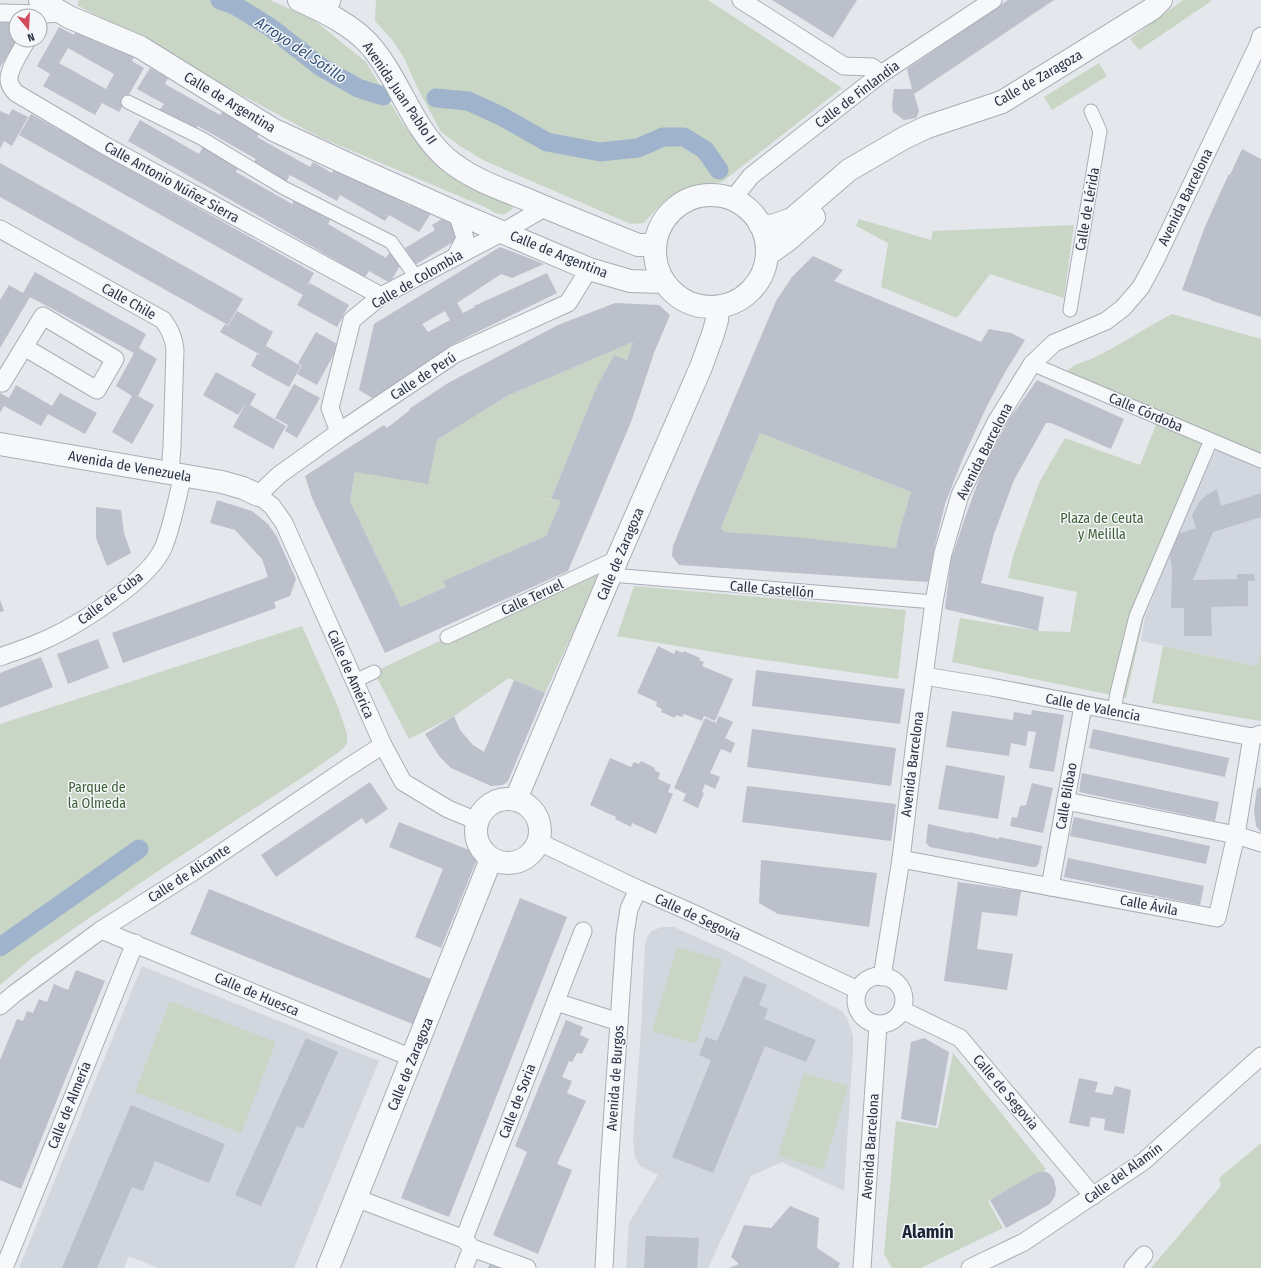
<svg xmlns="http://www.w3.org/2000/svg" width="1261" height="1268" font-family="'Fira Sans Condensed',sans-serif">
	<rect width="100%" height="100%" fill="#e4e7ec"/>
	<g fill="#d2d6de">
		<path d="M 1217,447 L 1261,466 L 1261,651 L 1257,666 L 1141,641 L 1145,617 L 1179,529 Z"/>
		<path d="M 663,927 L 674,927 L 727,951 L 842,1011 L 847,1018 L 853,1036 L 853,1049 L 844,1191 L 782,1162 L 751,1176 L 708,1268 L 626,1268 L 629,1223 L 658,1175 L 640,1166 L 635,1157 L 633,1139 L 641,1030 L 645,945 L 648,935 L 653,930 Z"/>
		<path d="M 142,966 L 379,1061 L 294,1268 L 158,1268 L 129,1256 L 124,1268 L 19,1268 Z"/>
	</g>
	<g fill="#c9d6c5">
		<path d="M 79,0 L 270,0 L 314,20 L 366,62 L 403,124 L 423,150 L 434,160 L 461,183 L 510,203 L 513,208 C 502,219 497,214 485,207 L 319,137 L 77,5 Z"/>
		<path d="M 376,0 L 708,0 L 842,88 L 722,182 L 698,185 L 668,198 L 643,223 L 631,224 L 485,161 L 460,146 L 441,132 L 417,87 L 404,58 L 393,41 L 375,21 Z"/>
		<path d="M 1183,0 L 1211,0 L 1210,2 L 1139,50 L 1130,39 Z"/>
		<path d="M 1099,63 L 1107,76 L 1052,110 L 1044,97 Z"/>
		<path d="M 859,219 L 931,240 L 933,231 L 1074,225 L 1064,298 L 990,274 L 957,318 L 881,287 L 888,243 L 856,226 Z"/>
		<path d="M 1172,314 L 1261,339 L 1261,456 L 1067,372 C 1070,365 1084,362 1091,359 C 1119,346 1145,328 1172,314 Z"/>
		<path d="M 633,342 L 627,360 L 614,355 L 596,388 L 551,499 L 539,498 L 561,501 L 546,536 L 443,581 L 446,587 L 401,607 L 350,501 L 355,472 L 437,440 L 507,396 Z"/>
		<path d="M 1158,420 L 1213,447 L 1144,617 L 1126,698 L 952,662 L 960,618 L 1038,631 L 1070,632 L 1077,592 L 1008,578 L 1013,556 L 1039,483 L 1065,438 L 1140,465 Z"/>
		<path d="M 760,433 L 911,492 L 900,528 L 896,548 L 725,532 L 721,528 Z"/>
		<path d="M 605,563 L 545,693 L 509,678 L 454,716 L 409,739 L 374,672 Z"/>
		<path d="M 634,586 L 906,610 L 898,679 L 738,656 L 617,636 Z"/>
		<path d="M 302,626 L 338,707 L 347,734 L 347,743 L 343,749 L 306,775 L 167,865 L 79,925 L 33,957 L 0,985 L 0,724 Z"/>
		<path d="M 1163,646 L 1257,666 L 1261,651 L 1261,721 L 1152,703 Z"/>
		<path d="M 677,947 L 722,960 L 696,1044 L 652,1031 Z"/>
		<path d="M 170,1001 L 276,1042 L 241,1133 L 135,1092 Z"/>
		<path d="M 953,1053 L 1046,1169 L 988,1201 L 1003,1228 L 921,1268 L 892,1268 L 884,1254 L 896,1121 L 938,1128 Z"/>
		<path d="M 804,1073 L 848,1086 L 823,1170 L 778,1156 Z"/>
		<path d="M 1261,1143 L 1261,1268 L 1151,1268 L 1221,1186 L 1219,1178 Z"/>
	</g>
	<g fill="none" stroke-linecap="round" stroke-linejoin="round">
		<g stroke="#9fb4cc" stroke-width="19">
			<path d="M 220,0 L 234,5 L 270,27 L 321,67 L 358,88 L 383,96"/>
			<path d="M 436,98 L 468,101 L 501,116 L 547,142 L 600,152 L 638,148 L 663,137 L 684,137 L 705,150 L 719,170"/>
			<path d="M 0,947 L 139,849"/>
		</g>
	</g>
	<g fill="#bbc0ca" fill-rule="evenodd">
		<path d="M 772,0 L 857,0 L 833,38 Z"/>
		<path d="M 1008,0 L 1054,0 L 914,94 L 919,111 L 916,118 L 904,120 L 893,112 L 892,104 L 894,89 L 912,89 L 907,69 Z"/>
		<path d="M 0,21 L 16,22 L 16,40 L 19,40 L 0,67 Z"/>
		<path d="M 80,23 L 135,54 L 132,61 L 144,68 L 119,112 L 102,103 L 95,115 L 43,86 L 50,74 L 37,66 L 59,27 L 74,35 ZM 68,48 L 114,74 L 106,89 L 59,63 Z"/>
		<path d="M 150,68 L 168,78 L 165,84 L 220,115 L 223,111 L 260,133 L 257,137 L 310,167 L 313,162 L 332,173 L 335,168 L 361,183 L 363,180 L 410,206 L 413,201 L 432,212 L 419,232 L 389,215 L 385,221 L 340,195 L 337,201 L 290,175 L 286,182 L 253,163 L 256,159 L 198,126 L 195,131 L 159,111 L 164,104 L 137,89 Z"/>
		<path d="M 12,109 L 28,117 L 12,146 L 4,141 L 0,149 L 0,111 L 9,115 Z"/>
		<path d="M 31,114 L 314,273 L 307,286 L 310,283 L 349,305 L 337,327 L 297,305 L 303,295 L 19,135 Z"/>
		<path d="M 140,120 L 199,154 L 203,147 L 238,167 L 236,172 L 292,204 L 295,199 L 330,220 L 328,224 L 386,258 L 389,253 L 402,262 L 390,283 L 369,271 L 365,277 L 128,141 Z"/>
		<path d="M 1242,149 L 1261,159 L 1261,317 L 1210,300 L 1210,299 L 1182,290 L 1204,229 L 1221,191 L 1229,174 L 1230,175 Z"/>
		<path d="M 0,163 L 243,299 L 228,325 L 0,197 Z"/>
		<path d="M 450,214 L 463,236 L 415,265 L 405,248 L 435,230 L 432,225 Z"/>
		<path d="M 500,247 L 544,264 L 512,278 L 501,274 L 457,303 L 463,313 L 475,307 L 474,306 L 547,273 L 557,293 L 453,344 L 374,399 L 359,390 L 374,324 ZM 445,311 L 450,320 L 428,332 L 422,324 Z"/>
		<path d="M 813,256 L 843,270 L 834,281 L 981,342 L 989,329 L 1011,333 L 1025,340 L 1004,374 L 986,408 L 963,458 L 945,504 L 935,545 L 928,582 L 679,565 L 672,556 L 673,546 L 692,499 L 776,301 L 792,277 ZM 760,433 L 911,492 L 900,528 L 896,548 L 794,537 L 725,532 L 721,528 Z"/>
		<path d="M 35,272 L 146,334 L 139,348 L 157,359 L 138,396 L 154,405 L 132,444 L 112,432 L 132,396 L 116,386 L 134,353 L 30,297 L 0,348 L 0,300 L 9,285 L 23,293 Z"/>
		<path d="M 615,303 L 659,305 L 670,315 L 654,353 L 631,422 L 568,571 L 385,653 L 312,498 L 305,476 L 384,425 L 387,428 L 410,410 L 409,409 L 448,383 L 558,325 ZM 633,342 L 627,360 L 614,355 L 596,388 L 551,499 L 561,501 L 546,536 L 443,581 L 446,587 L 401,607 L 350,501 L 355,472 L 428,484 L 437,440 L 507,396 Z"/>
		<path d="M 237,311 L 273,332 L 263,351 L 266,346 L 301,366 L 289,387 L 251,366 L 257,354 L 261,355 L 220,332 L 225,324 L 228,326 Z"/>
		<path d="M 316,332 L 339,345 L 317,385 L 297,374 L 302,366 L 298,363 Z"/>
		<path d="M 216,372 L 256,394 L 250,405 L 286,426 L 273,449 L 233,427 L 246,403 L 238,415 L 203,395 Z"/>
		<path d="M 1037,380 L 1124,419 L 1111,449 L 1051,423 L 1046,423 L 1014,480 L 994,534 L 981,583 L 1044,597 L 1038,631 L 945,609 L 951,560 L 965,518 L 982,471 L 1008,421 Z"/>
		<path d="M 294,384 L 320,398 L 297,438 L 285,431 L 288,425 L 275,418 Z"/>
		<path d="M 16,385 L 52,406 L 60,393 L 97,413 L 85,434 L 48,414 L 41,426 L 4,406 L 0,413 L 0,393 L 9,398 Z"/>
		<path d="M 1217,489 L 1221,506 L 1261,493 L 1261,517 L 1213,532 L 1193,580 L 1237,579 L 1237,574 L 1254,574 L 1255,581 L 1248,581 L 1248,606 L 1211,607 L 1212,636 L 1184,636 L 1184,608 L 1171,608 L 1172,568 L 1170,555 L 1178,534 L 1196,528 L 1192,515 L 1199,502 L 1208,494 Z"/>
		<path d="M 217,500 L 252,511 L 268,524 L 277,537 L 296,579 L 290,596 L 274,602 L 276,608 L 123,663 L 112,633 L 268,577 L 262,559 L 235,530 L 210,523 Z"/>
		<path d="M 96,507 L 121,510 L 124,533 L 131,553 L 107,566 L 96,538 Z"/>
		<path d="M 0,600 L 4,611 L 0,612 Z"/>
		<path d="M 98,639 L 109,668 L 68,684 L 57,654 Z"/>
		<path d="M 658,646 L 674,654 L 676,650 L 683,653 L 684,651 L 700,658 L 699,660 L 704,662 L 702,666 L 733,679 L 715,721 L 704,716 L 702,721 L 684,714 L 682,717 L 676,715 L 675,718 L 661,712 L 662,709 L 656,706 L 657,702 L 637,693 Z"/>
		<path d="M 41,657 L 53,687 L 0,708 L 0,673 Z"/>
		<path d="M 756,670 L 905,689 L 900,724 L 752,706 Z"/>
		<path d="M 514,680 L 545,693 L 508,781 L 503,785 L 491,786 L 451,768 L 439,756 L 425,734 L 454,716 L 460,730 L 473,745 L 484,752 Z"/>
		<path d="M 1032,710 L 1064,715 L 1054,772 L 1029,768 L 1036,732 L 1028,731 L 1026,746 L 1011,743 L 1009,756 L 946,747 L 952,711 L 1013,720 L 1014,712 L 1031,715 Z"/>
		<path d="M 719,716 L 733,722 L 725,738 L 735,743 L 731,753 L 721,749 L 710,773 L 720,777 L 715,789 L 705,784 L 702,792 L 704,793 L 698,808 L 683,801 L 686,794 L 674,788 L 705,718 L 716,723 Z"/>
		<path d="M 752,729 L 896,748 L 891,786 L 747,767 Z"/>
		<path d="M 1093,729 L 1229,758 L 1225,777 L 1089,748 Z"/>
		<path d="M 610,758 L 631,767 L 634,762 L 639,764 L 641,761 L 655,768 L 654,770 L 660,773 L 658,779 L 671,785 L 668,792 L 673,794 L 656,834 L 632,823 L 631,827 L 615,819 L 616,817 L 590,805 Z"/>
		<path d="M 946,765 L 1005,776 L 998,819 L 938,809 Z"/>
		<path d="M 1082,773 L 1219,802 L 1215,821 L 1079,792 Z"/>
		<path d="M 370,782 L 388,809 L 366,824 L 362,818 L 276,877 L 261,855 Z"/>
		<path d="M 1032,783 L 1053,788 L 1043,833 L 1010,826 L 1012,817 L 1017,818 L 1020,806 L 1026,805 Z"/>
		<path d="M 747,786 L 896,804 L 891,841 L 742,822 Z"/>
		<path d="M 1261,787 L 1261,832 L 1256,826 L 1254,810 L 1257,789 Z"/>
		<path d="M 1074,817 L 1210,846 L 1206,864 L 1070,836 Z"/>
		<path d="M 399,822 L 479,854 L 441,948 L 415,937 L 443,869 L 389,847 Z"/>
		<path d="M 928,824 L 969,833 L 969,832 L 999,839 L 999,837 L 1042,846 L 1039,863 L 1036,867 L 1032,867 L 930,847 L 926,843 Z"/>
		<path d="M 1068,858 L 1204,886 L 1200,905 L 1064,877 Z"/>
		<path d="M 761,860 L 877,873 L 869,927 L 778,914 L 759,903 Z"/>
		<path d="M 958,882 L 1021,891 L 1017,916 L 982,912 L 977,949 L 1013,954 L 1007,990 L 944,981 Z"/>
		<path d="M 209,889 L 433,980 L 415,1025 L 190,934 Z"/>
		<path d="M 520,898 L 567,917 L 449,1217 L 401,1198 Z"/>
		<path d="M 76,970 L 105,981 L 21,1189 L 0,1180 L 0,1060 L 17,1019 L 23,1021 L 27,1011 L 33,1013 L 39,999 L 47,1002 L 54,984 L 68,990 Z"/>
		<path d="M 744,976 L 767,985 L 759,1005 L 768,1009 L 764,1019 L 816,1040 L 806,1062 L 765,1046 L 713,1173 L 672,1157 L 711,1060 L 699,1055 L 706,1037 L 717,1041 Z"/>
		<path d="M 566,1020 L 583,1027 L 580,1035 L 589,1039 L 582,1054 L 577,1053 L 572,1062 L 569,1061 L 562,1077 L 572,1081 L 567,1093 L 586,1101 L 557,1164 L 572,1170 L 538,1254 L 493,1235 L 527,1152 L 515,1146 Z"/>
		<path d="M 306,1038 L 338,1052 L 303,1129 L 297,1126 L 261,1206 L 235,1195 Z"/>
		<path d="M 924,1038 L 949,1052 L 936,1126 L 901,1119 L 911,1042 Z"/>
		<path d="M 1079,1078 L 1098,1082 L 1095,1092 L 1112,1095 L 1115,1086 L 1131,1090 L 1124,1134 L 1104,1130 L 1105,1119 L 1091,1117 L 1089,1127 L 1069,1123 Z"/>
		<path d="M 131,1105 L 225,1144 L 209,1183 L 155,1161 L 143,1191 L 132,1187 L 97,1268 L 62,1268 Z"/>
		<path d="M 1044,1171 L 1050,1174 L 1054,1180 L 1056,1189 L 1055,1196 L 1050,1204 L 1006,1228 L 990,1200 L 1036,1173 Z"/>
		<path d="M 790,1206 L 819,1218 L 817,1248 L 840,1263 L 838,1268 L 729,1268 L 739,1264 L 731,1257 L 744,1225 L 771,1228 Z"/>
		<path d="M 646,1236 L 699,1238 L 697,1268 L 644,1268 Z"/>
		<path d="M 491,1260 L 510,1268 L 488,1268 Z"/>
	</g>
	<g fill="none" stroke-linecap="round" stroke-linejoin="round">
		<defs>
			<g id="pedestrian">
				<path d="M 128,102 L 201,138 L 284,188 L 391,242 L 416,277"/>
				<path d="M 1070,310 L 1100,131 L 1091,111"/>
				<path d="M 1032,364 L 1261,461"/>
				<path d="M 611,575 L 934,602"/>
				<path d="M 447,637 L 618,557"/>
				<path d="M 355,681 L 374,672"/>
				<path d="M 1114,711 L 1117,693 L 1136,616 L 1211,440"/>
			</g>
			<g id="minor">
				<path d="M 741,0 L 844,66 L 872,67 L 881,74"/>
				<path d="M 0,13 L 45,14 L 61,13 L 60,10"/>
				<path d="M 326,13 L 332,0"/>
				<path d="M 27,40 C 22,49 9,68 9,79 C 9,85 12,89 16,93 L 104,145 L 381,296"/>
				<path d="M 732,200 L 751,176 L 881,74 L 993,0"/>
				<path d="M 0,229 L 163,320 C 170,329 174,338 175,350 L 172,447 L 170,473"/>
				<path d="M 456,256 L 465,238 L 457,213"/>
				<path d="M 0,382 L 2,383 L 43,316 L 115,359 L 97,390 L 24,347"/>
				<path d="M 339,432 L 330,408 L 352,320 L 381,296 L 503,232 L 546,207"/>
				<path d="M 0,657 C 13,652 27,648 40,642 C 74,628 150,581 164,546 C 173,523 177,498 183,475"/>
				<path d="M 924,676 L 991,687 L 1252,737 L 1261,734"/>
				<path d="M 1066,801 L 1236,835 L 1261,843"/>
				<path d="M 477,821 L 448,809 L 403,782 L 383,745 L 284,523 L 272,506 L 258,495 L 279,475 L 339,432 L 455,354 L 568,303 L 589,269"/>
				<path d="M 539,842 L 638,889 L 688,911 L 858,990"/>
				<path d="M 901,859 L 1217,918 L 1236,835 L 1252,737"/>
				<path d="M 1050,887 L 1083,706"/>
				<path d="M 101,930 L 412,1058"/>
				<circle cx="880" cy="1000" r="24"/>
				<path d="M 882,977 L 901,859 L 915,742 L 934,602 L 943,553 L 960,495 L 996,422 L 1032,364 L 1054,343 L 1106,321 L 1123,308 L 1141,287 L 1155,261 L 1258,45 L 1261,36"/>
				<path d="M 556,1002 L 619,1022"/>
				<path d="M 0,1006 L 14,994 L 101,930 L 196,870 L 347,768 L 383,745"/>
				<path d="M 902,1010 L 960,1038 L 1093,1196"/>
				<path d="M 356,1198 L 464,1239"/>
				<path d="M 472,1248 L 527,1268"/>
				<path d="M 4,1268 L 135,943"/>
				<path d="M 464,1268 L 472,1248 L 464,1239 L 583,931"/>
				<path d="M 604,1268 L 609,1169 L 625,934 L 629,909 L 638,889"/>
				<path d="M 862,1268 L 878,1025"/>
				<path d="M 970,1268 L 1024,1242 L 1144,1161 L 1261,1056"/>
				<path d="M 1133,1268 L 1144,1255"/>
			</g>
			<g id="tertiary">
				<path d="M 40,0 L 69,17 L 140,47 L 274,130 L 352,166 L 457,213 L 589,269 L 630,281 L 664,282"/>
				<path d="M 299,0 C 324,12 349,23 368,43 C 399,77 411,127 446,158 C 469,178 498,188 526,199 C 563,215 601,230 638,245 L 647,245 L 655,242"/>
				<circle cx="711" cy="251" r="56"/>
				<path d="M 760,225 L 772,226 L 792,219 L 849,170 L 904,138 L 927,127 L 1002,102 L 1152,9 L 1161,0"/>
				<path d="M 767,255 L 788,240 L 814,217"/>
				<path d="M 0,444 L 222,482 L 243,488 L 258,495"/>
				<circle cx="508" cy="831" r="32"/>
				<path d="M 516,799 L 618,557 L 701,367 L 713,334 L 717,320 L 718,307"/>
				<path d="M 328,1268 L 491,859"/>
			</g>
		</defs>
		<use href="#pedestrian" stroke="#a9aeb7" stroke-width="15"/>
		<use href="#minor" stroke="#a9aeb7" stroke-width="19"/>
		<use href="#tertiary" stroke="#a9aeb7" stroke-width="24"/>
		<use href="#pedestrian" stroke="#f7f8fa" stroke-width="13"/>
		<use href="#minor" stroke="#f7f8fa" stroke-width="17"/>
		<use href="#tertiary" stroke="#f7f8fa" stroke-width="22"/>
	</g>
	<g text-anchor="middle" stroke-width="3" stroke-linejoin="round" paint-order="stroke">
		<g font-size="14" fill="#2b3445" stroke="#f4f6f9">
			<text transform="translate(1038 78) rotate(-30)" y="5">Calle de Zaragoza</text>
			<text transform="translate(400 93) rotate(56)" y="5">Avenida Juan Pablo II</text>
			<text transform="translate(857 94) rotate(-37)" y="5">Calle de Finlandia</text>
			<text transform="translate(230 102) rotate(31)" y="5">Calle de Argentina</text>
			<text transform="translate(172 182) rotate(29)" y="5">Calle Antonio Núñez Sierra</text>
			<text transform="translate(1185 197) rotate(-64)" y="5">Avenida Barcelona</text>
			<text transform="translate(1087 209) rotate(-80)" y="5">Calle de Lérida</text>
			<text transform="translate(559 254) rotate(22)" y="5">Calle de Argentina</text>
			<text transform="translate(417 279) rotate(-30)" y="5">Calle de Colombia</text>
			<text transform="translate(129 301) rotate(29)" y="5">Calle Chile</text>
			<text transform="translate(423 376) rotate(-33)" y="5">Calle de Perú</text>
			<text transform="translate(1146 412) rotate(23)" y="5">Calle Córdoba</text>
			<text transform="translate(984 451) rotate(-63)" y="5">Avenida Barcelona</text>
			<text transform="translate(130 466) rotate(10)" y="5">Avenida de Venezuela</text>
			<text transform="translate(620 554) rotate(-67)" y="5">Calle de Zaragoza</text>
			<text transform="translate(772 589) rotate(5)" y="5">Calle Castellón</text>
			<text transform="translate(532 597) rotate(-25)" y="5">Calle Teruel</text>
			<text transform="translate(110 598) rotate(-37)" y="5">Calle de Cuba</text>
			<text transform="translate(351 674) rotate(66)" y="5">Calle de América</text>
			<text transform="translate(1093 707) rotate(11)" y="5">Calle de Valencia</text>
			<text transform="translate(912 764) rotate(-83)" y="5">Avenida Barcelona</text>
			<text transform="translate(1066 796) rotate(-80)" y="5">Calle Bilbao</text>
			<text transform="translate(189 873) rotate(-33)" y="5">Calle de Alicante</text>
			<text transform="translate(1149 905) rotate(11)" y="5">Calle Ávila</text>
			<text transform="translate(698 917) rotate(25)" y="5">Calle de Segovia</text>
			<text transform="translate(257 994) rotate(23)" y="5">Calle de Huesca</text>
			<text transform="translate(410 1064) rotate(-68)" y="5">Calle de Zaragoza</text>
			<text transform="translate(615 1078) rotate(-86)" y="5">Avenida de Burgos</text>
			<text transform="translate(1006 1092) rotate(50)" y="5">Calle de Segovia</text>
			<text transform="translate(517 1101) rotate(-69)" y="5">Calle de Soria</text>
			<text transform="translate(69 1105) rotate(-68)" y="5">Calle de Almería</text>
			<text transform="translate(870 1146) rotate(-86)" y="5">Avenida Barcelona</text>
			<text transform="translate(1123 1173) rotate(-36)" y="5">Calle del Alamín</text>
		</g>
		<g font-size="14" fill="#3f6138" stroke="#f4f6f9">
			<text x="1102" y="523">Plaza de Ceuta<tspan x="1102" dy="16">y Melilla</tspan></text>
			<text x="97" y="792">Parque de<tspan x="97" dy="16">la Olmeda</tspan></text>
		</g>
		<g font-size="15" font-style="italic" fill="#34527a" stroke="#f4f6f9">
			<text transform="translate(301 50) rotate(34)" y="5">Arroyo del Sotillo</text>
		</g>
		<g font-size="18" font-weight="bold" fill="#1d2536" stroke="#f4f6f9">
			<text x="928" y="1238">Alamín</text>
		</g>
	</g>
	<g transform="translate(28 28) rotate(162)"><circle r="19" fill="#f4f6f9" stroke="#a4a8b1"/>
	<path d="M0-3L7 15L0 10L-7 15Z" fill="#d1495b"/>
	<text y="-6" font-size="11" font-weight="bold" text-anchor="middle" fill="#2b3445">N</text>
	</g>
</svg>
